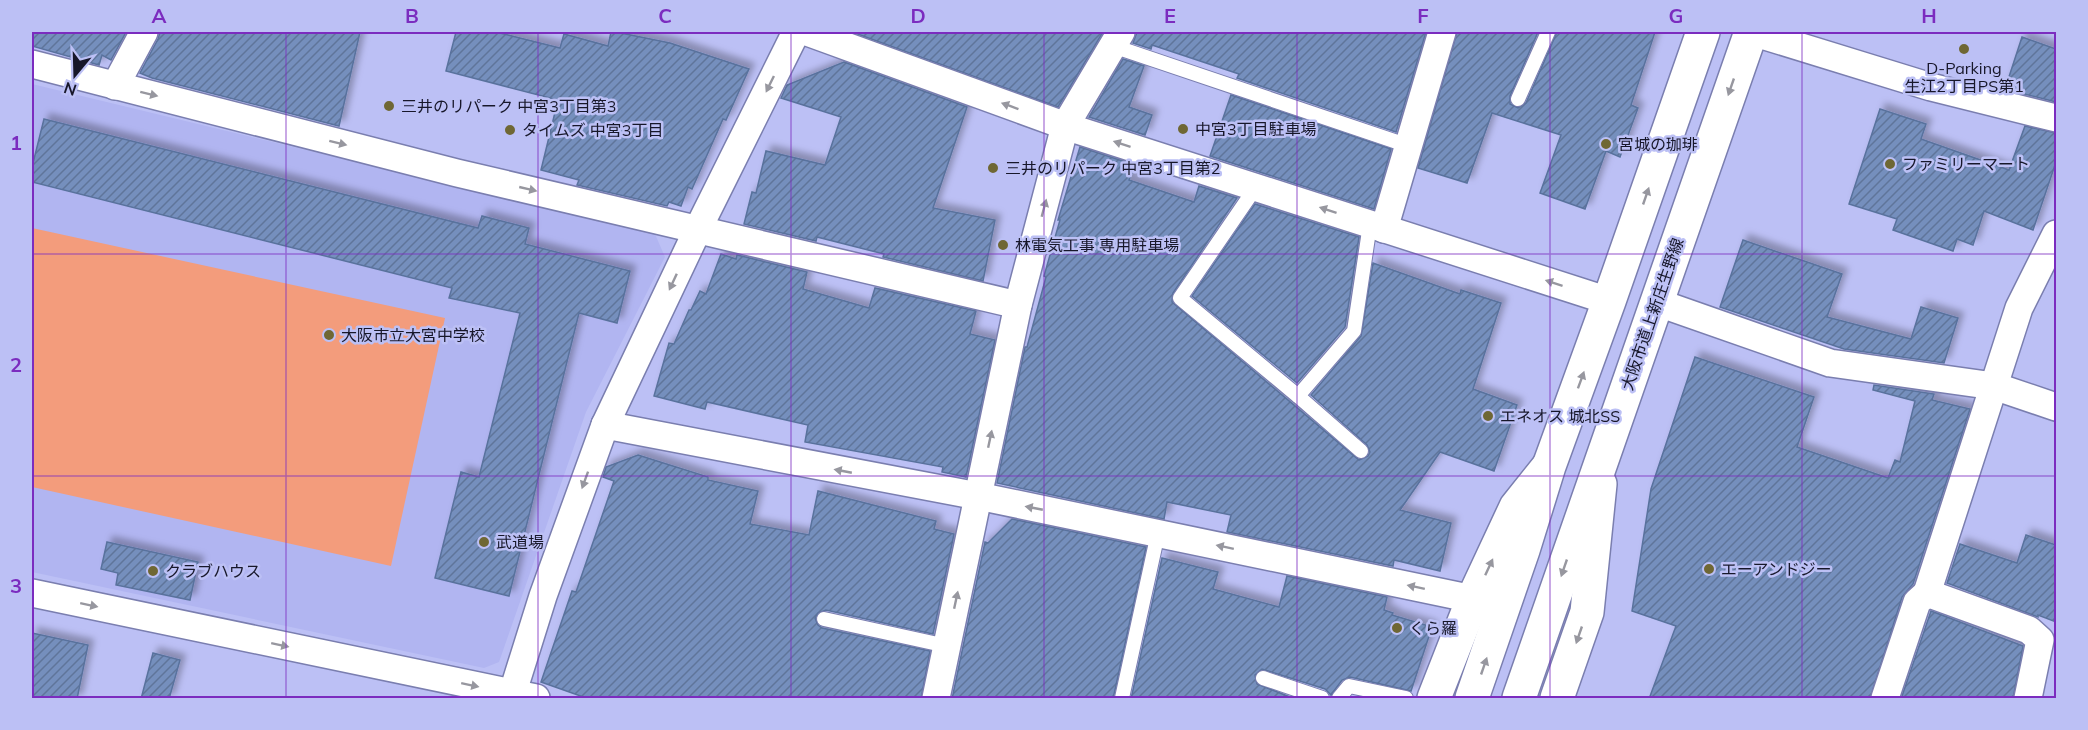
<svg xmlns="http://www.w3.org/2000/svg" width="2088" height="730" font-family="Mulish,'Noto Sans JP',sans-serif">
	<defs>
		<pattern id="building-hatch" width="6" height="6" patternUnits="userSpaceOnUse" patternTransform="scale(1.5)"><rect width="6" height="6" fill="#758fbd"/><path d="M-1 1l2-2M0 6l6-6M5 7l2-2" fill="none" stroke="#5f749a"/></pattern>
		<filter id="shadow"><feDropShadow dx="5.5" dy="-5.5" stdDeviation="3" flood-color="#0004"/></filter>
	</defs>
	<rect width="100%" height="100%" fill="#bcc0f5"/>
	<path fill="#b1b5f1" d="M 32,84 L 655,234 L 665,257 L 586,412 L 499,662 L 484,668 L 32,572 Z"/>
	<path fill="#f39c7c" d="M 32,228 L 445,318 L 391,566 L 32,487 Z"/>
	<g fill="url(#building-hatch)" stroke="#59729d" stroke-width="1.5" filter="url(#shadow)">
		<path d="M 32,32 L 126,32 L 111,60 L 102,55 L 99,65 L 32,46 Z"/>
		<path d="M 160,32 L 360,32 L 339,126 L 152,78 L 140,73 L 158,39 Z"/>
		<path d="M 456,32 L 496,32 L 560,48 L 564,34 L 608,46 L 611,32 L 616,32 L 670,43 L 749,69 L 726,120 L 723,119 L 692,189 L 688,187 L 681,206 L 669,202 L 667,206 L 577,185 L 579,180 L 541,170 L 558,100 L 446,71 Z"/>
		<path d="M 852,32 L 1103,32 L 1058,107 Z"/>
		<path d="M 1137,32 L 1426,32 L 1396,132 L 1237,78 L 1239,74 L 1152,45 L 1151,49 L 1133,43 Z"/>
		<path d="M 1457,32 L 1538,32 L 1510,96 L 1510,104 L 1518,108 L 1526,103 L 1557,32 L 1655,32 L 1631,105 L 1638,108 L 1620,157 L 1606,151 L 1585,209 L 1540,193 L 1561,135 L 1492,113 L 1467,183 L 1418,168 Z"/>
		<path d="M 2022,37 L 2056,49 L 2056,102 L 2005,89 Z"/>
		<path d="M 1123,59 L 1144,66 L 1129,107 L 1152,115 L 1145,135 L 1089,117 Z"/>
		<path d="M 844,62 L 967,107 L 933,208 L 995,220 L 983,281 L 883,257 L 884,254 L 817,237 L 816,241 L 744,224 L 752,192 L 756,193 L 766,151 L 825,165 L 841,117 L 781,98 L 787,85 Z"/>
		<path d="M 1231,95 L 1391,149 L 1374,209 L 1210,156 Z"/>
		<path d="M 1880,109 L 1926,124 L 1921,139 L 2009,170 L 2025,126 L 2056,133 L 2056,162 L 2033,230 L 1984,211 L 1973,245 L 1957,239 L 1953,251 L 1893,230 L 1897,219 L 1849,204 Z"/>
		<path d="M 44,119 L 478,228 L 482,216 L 529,228 L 525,244 L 630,271 L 617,323 L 579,313 L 509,596 L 435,578 L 461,472 L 479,477 L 520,313 L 449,298 L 452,288 L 32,182 L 32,167 Z"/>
		<path d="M 1080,147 L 1135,165 L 1129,180 L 1194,202 L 1199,186 L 1237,198 L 1173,293 L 1172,302 L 1359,460 L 1368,456 L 1370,452 L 1367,445 L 1311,395 L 1361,336 L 1373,263 L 1460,294 L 1461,290 L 1501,303 L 1473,389 L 1517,405 L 1494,471 L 1440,452 L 1400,510 L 1451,523 L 1440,571 L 1394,560 L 1393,566 L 1227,532 L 1231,515 L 1167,502 L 1164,519 L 997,483 L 1025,347 L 1027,347 L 1046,277 L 1044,276 L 1060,220 L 1058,220 Z"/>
		<path d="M 1255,204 L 1359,237 L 1345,327 L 1297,383 L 1192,296 Z"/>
		<path d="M 1743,240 L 1842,274 L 1827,317 L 1911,339 L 1921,307 L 1958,318 L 1944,363 L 1844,349 L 1720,307 Z"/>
		<path d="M 721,254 L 736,259 L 737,255 L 807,272 L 803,289 L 869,308 L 875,288 L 976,311 L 970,334 L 995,340 L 966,477 L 942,472 L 943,467 L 805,442 L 808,425 L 707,402 L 705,409 L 654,396 L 669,343 L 674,344 L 689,310 L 691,310 L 700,291 L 706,294 Z"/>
		<path d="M 1695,357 L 1814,397 L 1797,447 L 1888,478 L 1895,460 L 1900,462 L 1915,401 L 1873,390 L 1874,385 L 1934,394 L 1932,400 L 1970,409 L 1913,584 L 1902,597 L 1870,699 L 1649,699 L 1676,626 L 1632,611 L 1651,489 Z"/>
		<path d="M 638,455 L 708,477 L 708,480 L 758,491 L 750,524 L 809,535 L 818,491 L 936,521 L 934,529 L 954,534 L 933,634 L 826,610 L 818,613 L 815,618 L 818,625 L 822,628 L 930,651 L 921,699 L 589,699 L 541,682 L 572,591 L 576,592 L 614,481 L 603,477 L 606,467 Z"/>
		<path d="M 1012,519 L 1146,547 L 1113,699 L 952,699 L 985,542 L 988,543 Z"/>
		<path d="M 2026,535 L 2056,545 L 2056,622 L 2038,615 L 2038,617 L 1947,583 L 1960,544 L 2017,563 Z"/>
		<path d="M 107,542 L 198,562 L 190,600 L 116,585 L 118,573 L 101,569 Z"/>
		<path d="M 1162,558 L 1218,572 L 1213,589 L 1279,607 L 1287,576 L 1387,597 L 1384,610 L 1393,613 L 1392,615 L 1432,627 L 1411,691 L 1350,677 L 1342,680 L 1331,695 L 1325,689 L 1262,669 L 1255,675 L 1257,684 L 1295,699 L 1131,699 Z"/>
		<path d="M 1931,611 L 2023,646 L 2013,699 L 1901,699 Z"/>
		<path d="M 32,633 L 88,645 L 77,699 L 32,699 Z"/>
		<path d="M 153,653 L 180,660 L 169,699 L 141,699 Z"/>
	</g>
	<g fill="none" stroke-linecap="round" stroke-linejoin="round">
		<defs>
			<g id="service">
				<path d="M 1113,46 L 1409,146"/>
				<path d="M 1518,99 L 1548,32"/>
				<path d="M 1256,187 L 1180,298 L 1298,396 L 1354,331 L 1370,224"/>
				<path d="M 1298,396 L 1361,451"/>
				<path d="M 824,619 L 947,646"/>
				<path d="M 1263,678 L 1322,698"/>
				<path d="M 1122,698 L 1158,533"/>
				<path d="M 1339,698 L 1349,686 L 1406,698"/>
			</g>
			<g id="minor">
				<path d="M 807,32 L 1074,129 L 1609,301"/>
				<path d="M 1752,32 L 1931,87 L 2056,118"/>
				<path d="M 32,64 L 457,173 L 1018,305"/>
				<path d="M 115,86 L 144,32"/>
				<path d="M 1384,229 L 1442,32"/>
				<path d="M 1656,302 L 1830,363 L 1994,386 L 2056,407"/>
				<path d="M 605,425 L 978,496 L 1473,599"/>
				<path d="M 32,593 L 536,698"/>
				<path d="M 511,698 L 543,596 L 605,425 L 698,229 L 796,32"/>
				<path d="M 936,698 L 1018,305 L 1065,126 L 1121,32"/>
				<path d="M 1885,698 L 1917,602 L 1927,593"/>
				<path d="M 2028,698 L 2040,640 L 2029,630 L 1927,593 L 2019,308 L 2056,234"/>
			</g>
			<g id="tertiary">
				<path d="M 1434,698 L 1473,599 L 1516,507 L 1548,467"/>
				<path d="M 1557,698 L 1587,612 L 1600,484"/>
			</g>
			<g id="primary">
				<path d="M 1472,698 L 1523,550 L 1549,466 L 1609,301 L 1703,32"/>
				<path d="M 1519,698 L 1751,32"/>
			</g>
		</defs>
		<use href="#service" stroke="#7a7eaf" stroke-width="16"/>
		<use href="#minor" stroke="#7a7eaf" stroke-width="30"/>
		<use href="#tertiary" stroke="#7a7eaf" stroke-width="36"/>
		<use href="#primary" stroke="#7a7eaf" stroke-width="36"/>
		<use href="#service" stroke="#fff" stroke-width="14"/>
		<use href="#minor" stroke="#fff" stroke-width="27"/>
		<use href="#tertiary" stroke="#fff" stroke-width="33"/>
		<use href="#primary" stroke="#fff" stroke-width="33"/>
	</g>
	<defs><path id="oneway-solid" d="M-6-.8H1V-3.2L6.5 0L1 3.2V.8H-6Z" transform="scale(1.5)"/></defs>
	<g fill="#97979f">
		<use href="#oneway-solid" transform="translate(770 84) rotate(116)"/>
		<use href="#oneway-solid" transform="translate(1731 87) rotate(109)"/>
		<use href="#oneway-solid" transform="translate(149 94) rotate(14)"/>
		<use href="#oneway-solid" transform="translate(1010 106) rotate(-160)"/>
		<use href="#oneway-solid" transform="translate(338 143) rotate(14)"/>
		<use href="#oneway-solid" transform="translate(1122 144) rotate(-162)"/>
		<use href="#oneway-solid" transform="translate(528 189) rotate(13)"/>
		<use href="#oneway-solid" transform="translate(1646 196) rotate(-71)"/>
		<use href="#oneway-solid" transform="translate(1044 208) rotate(-75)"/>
		<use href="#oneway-solid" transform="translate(1328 210) rotate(-162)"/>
		<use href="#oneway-solid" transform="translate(673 282) rotate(115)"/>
		<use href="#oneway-solid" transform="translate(1554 283) rotate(-162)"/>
		<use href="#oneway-solid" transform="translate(1581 380) rotate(-70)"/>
		<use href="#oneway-solid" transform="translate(990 439) rotate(-78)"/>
		<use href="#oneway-solid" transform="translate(843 471) rotate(-169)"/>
		<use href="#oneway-solid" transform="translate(585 480) rotate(110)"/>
		<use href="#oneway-solid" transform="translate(1034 508) rotate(-169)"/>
		<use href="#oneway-solid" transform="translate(1225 547) rotate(-168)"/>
		<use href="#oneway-solid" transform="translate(1489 567) rotate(-65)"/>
		<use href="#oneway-solid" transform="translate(1564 568) rotate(109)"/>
		<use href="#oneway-solid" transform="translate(1416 587) rotate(-168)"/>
		<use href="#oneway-solid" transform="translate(956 600) rotate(-78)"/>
		<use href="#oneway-solid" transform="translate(89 605) rotate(12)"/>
		<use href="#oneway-solid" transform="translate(1579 635) rotate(109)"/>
		<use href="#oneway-solid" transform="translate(280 645) rotate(12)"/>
		<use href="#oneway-solid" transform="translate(1484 666) rotate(-71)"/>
		<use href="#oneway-solid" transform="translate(470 685) rotate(12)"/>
	</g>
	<path fill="none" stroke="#7b2cbf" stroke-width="1.5" stroke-opacity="0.55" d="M 286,32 L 286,698M 538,32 L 538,698M 791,32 L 791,698M 1044,32 L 1044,698M 1297,32 L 1297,698M 1550,32 L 1550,698M 1802,32 L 1802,698M 32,254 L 2056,254M 32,476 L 2056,476"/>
	<g fill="#6f6734" stroke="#bcc0f5" stroke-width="2">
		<circle cx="1964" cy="49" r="6"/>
		<circle cx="389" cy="106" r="6"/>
		<circle cx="1183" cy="129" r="6"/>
		<circle cx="510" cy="130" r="6"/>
		<circle cx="1606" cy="144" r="6"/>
		<circle cx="1890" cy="164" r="6"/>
		<circle cx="993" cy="168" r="6"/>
		<circle cx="1003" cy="245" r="6"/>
		<circle cx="329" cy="335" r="6"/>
		<circle cx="1488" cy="416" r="6"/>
		<circle cx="484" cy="542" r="6"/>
		<circle cx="1709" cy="569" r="6"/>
		<circle cx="153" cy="571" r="6"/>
		<circle cx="1397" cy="628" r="6"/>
	</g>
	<g text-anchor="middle" stroke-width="5" stroke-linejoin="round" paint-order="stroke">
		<g font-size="16" fill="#17172a" stroke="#bcc0f5" text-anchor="start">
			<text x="1964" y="74" text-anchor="middle">D-Parking<tspan x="1964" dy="18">生江2丁目PS第1</tspan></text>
			<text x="401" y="112">三井のリパーク 中宮3丁目第3</text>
			<text x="1195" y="135">中宮3丁目駐車場</text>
			<text x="522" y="136">タイムズ 中宮3丁目</text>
			<text x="1618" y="150">宮城の珈琲</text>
			<text x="1902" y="170">ファミリーマート</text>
			<text x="1005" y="174">三井のリパーク 中宮3丁目第2</text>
			<text x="1015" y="251">林電気工事 専用駐車場</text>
			<text x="341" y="341">大阪市立大宮中学校</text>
			<text x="1500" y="422">エネオス 城北SS</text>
			<text x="496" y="548">武道場</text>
			<text x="1721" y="575">エーアンドジー</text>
			<text x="165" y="577">クラブハウス</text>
			<text x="1409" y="634">くら羅</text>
		</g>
		<g font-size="16" fill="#17172a" stroke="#bcc0f5">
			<text transform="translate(1652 314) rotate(-71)" y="6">大阪市道上新庄生野線</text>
		</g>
	</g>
	<rect width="2088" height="730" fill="none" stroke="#bcc0f5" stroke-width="66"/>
	<g transform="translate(75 75) rotate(199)" stroke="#bcc0f5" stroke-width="4.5" paint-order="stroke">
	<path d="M0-4.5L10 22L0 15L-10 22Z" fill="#17172a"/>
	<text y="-9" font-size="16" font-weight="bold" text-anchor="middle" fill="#17172a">N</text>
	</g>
	<rect x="33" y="33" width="2022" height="664" fill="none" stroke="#7b2cbf" stroke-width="2"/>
	<g font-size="20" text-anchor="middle" font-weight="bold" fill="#7b2cbf">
		<text x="159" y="23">A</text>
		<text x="412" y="23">B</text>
		<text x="665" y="23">C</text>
		<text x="918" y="23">D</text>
		<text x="1170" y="23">E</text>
		<text x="1423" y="23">F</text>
		<text x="1676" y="23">G</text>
		<text x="1929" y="23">H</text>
		<text x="16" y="150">1</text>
		<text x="16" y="372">2</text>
		<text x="16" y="593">3</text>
	</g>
</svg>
